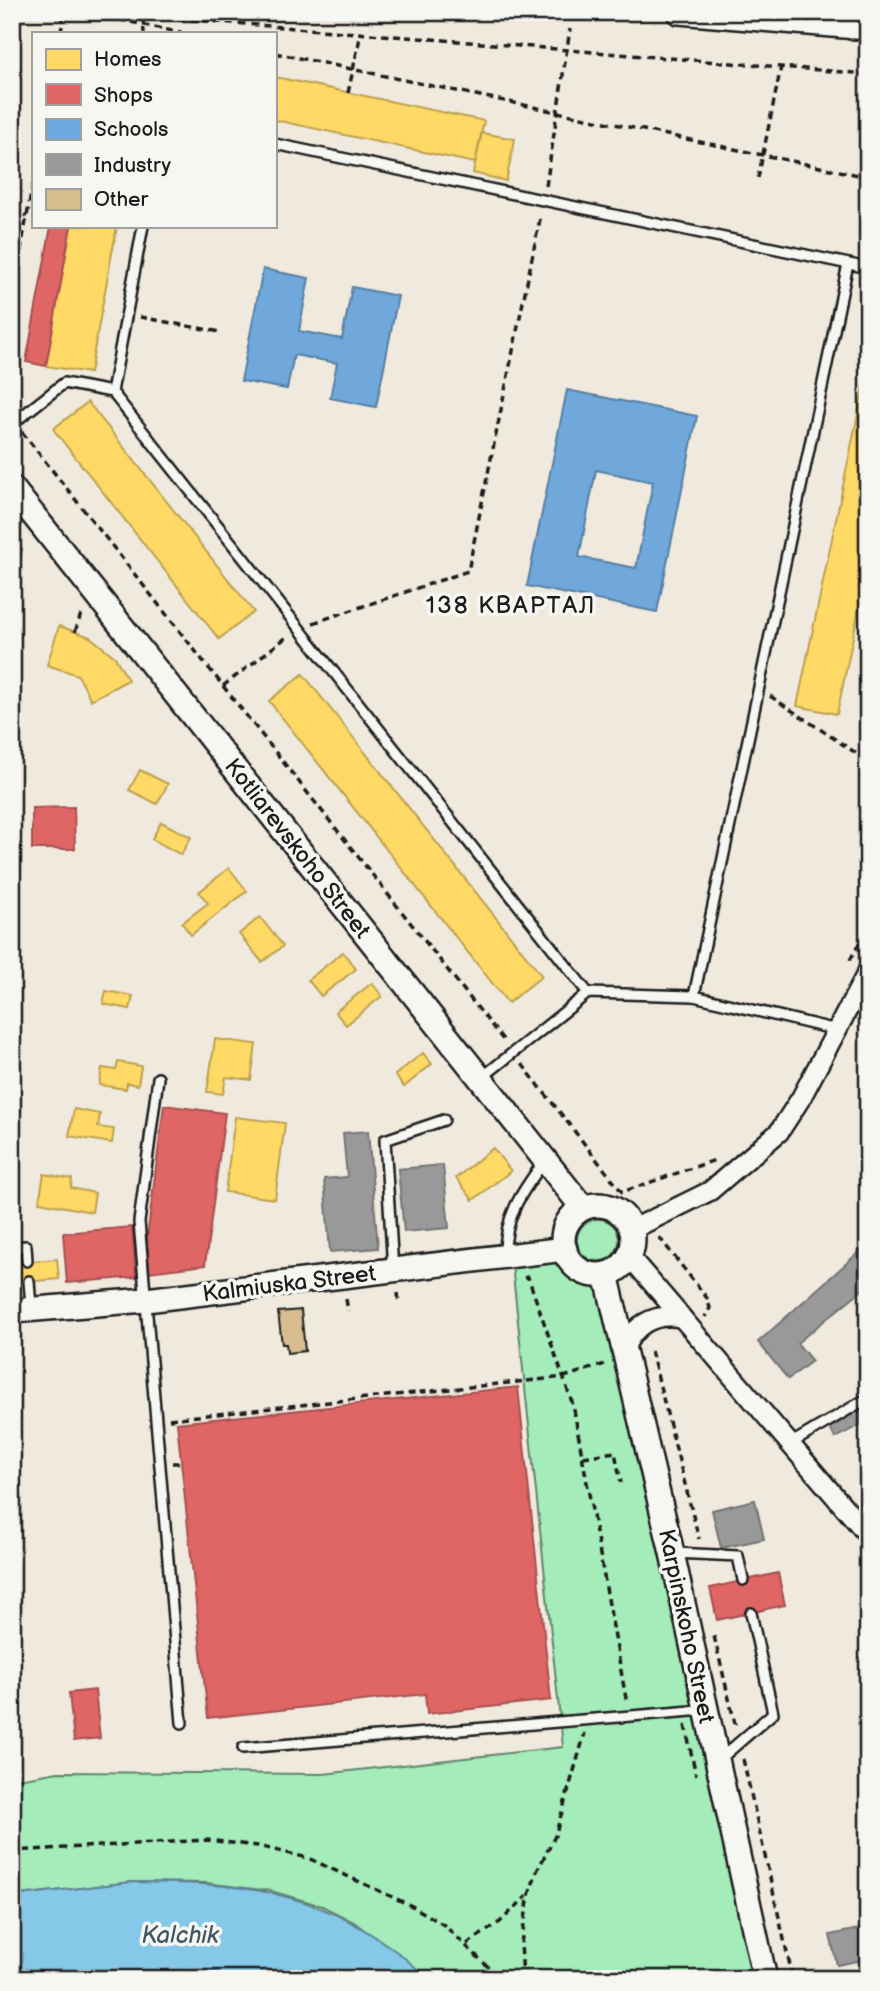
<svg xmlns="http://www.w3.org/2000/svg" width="880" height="1991" font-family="'Balsamiq Sans',sans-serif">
	<rect width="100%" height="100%" fill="#f0eade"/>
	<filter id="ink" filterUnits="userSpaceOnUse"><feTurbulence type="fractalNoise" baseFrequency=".0143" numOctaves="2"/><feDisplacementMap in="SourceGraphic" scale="14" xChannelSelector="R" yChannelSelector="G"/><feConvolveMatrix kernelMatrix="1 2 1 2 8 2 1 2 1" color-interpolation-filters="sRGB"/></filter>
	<g filter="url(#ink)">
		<g fill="#a4ecb9" stroke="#60846a" stroke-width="2">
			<circle cx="598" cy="1240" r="21"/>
			<path d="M 555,1259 L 573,1280 L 600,1287 L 756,1979 L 427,1979 L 354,1922 L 322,1906 L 271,1891 L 206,1883 L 132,1882 L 12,1896 L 12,1780 L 58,1772 L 323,1774 L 563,1747 L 512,1265 Z"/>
		</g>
		<path fill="#86c8e7" stroke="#5c8396" stroke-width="2" d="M 132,1882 C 222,1883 300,1886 377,1938 C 395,1950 413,1963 427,1979 L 234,1979 L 211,1971 L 189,1979 L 12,1979 L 12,1896 Z"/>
		<g fill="#ffd966" stroke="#bba050" stroke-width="2">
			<path d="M 275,77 L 484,121 L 475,163 L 275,120 Z"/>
			<path d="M 482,133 L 515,139 L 506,181 L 473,173 Z"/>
			<path d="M 71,226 L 117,226 L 90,373 L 46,366 Z"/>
			<path d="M 868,366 L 868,565 L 837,714 L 797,706 Z"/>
			<path d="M 88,402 L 254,612 L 219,639 L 53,429 Z"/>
			<path d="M 59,626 L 90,637 L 115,657 L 128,680 L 91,700 L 78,675 L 47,665 Z"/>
			<path d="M 303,674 L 542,976 L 508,1003 L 269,701 Z"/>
			<path d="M 140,770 L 168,784 L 157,804 L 129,790 Z"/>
			<path d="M 161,822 L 191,837 L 181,855 L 152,839 Z"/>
			<path d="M 229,868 L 247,891 L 191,935 L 182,923 L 208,903 L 199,892 Z"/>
			<path d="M 260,917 L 283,946 L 262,962 L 239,934 Z"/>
			<path d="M 343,952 L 356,969 L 321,996 L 308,980 Z"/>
			<path d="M 372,983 L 382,996 L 346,1025 L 335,1012 Z"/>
			<path d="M 106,991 L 133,996 L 130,1009 L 103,1004 Z"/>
			<path d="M 215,1039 L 256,1044 L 251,1080 L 226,1077 L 223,1094 L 207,1092 Z"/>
			<path d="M 423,1053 L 432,1064 L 404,1087 L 395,1075 Z"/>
			<path d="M 118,1062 L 141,1066 L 138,1085 L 127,1083 L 126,1089 L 99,1085 L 102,1068 L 116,1070 Z"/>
			<path d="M 74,1109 L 100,1114 L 98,1127 L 114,1129 L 112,1143 L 69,1136 Z"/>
			<path d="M 235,1117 L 285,1123 L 275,1199 L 225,1192 Z"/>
			<path d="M 493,1148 L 511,1171 L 473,1200 L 456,1178 Z"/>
			<path d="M 44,1174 L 72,1179 L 71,1188 L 95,1193 L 92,1212 L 39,1202 Z"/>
			<path d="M 57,1259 L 59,1279 L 12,1283 L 12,1263 Z"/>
		</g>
		<g fill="#e06666" stroke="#a55050" stroke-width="2">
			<path d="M 51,226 L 71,226 L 46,366 L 26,362 Z"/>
			<path d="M 12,548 L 22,549 L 15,586 L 12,586 Z"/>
			<path d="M 74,807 L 75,849 L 32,849 L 32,808 Z"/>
			<path d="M 164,1105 L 225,1113 L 205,1265 L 149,1272 L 147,1238 Z"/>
			<path d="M 132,1227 L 136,1277 L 67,1283 L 63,1233 Z"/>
			<path d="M 518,1387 L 551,1700 L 427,1714 L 425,1694 L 208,1718 L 177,1423 Z"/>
			<path d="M 778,1573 L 785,1605 L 717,1620 L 710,1588 Z"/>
			<path d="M 95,1690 L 100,1738 L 74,1741 L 69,1693 Z"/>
		</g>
		<g fill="#6fa8dc" stroke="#567ea2" stroke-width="2" fill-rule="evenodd">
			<path d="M 263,269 L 309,278 L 299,331 L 342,339 L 352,287 L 398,296 L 376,407 L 330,398 L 337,363 L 294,355 L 287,389 L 241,381 Z"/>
			<path d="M 567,390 L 697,416 L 657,612 L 527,586 ZM 596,470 L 653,482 L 636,568 L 579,557 Z"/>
		</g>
		<g fill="#999" stroke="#747474" stroke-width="2">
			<path d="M 368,1131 L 378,1248 L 330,1252 L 324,1179 L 347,1177 L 343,1133 Z"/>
			<path d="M 443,1165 L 449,1228 L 404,1232 L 398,1169 Z"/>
			<path d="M 868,1244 L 868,1285 L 797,1343 L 812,1361 L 788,1379 L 758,1342 Z"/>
			<path d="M 868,1405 L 868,1421 L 835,1438 L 829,1427 Z"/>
			<path d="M 755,1500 L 764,1539 L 721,1548 L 712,1510 Z"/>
			<path d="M 868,1927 L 868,1959 L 837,1965 L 830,1935 Z"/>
		</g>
		<path fill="#d7bc8d" stroke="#1c1c1c" stroke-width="2" d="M 301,1310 L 305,1351 L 287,1353 L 286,1344 L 282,1344 L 278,1312 Z"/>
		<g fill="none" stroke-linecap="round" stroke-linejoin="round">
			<defs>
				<g id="service">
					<path d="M 275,144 L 868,268"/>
					<path d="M 112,392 L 143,226"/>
					<path d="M 12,424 L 64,383 L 112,392 L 588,993"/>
					<path d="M 694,996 L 848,264"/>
					<path d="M 158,1078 L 139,1222 L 182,1723"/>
					<path d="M 480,1079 L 588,993 L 694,996 L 837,1030"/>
					<path d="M 12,1247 L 26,1246 L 27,1261"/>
					<path d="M 505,1256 C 504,1218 521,1192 544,1162"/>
					<path d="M 393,1270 L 385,1140 L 444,1120"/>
					<path d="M 29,1281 L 31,1307"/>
					<path d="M 790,1444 L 868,1398"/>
					<path d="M 674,1553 L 738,1556 L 743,1580"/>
					<path d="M 243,1748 L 704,1710"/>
					<path d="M 720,1759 L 773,1713 L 751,1613"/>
				</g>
				<g id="minor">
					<path d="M 631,1230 L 710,1191 L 779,1132 L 801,1098 L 868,971"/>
					<path d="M 629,1256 L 868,1535"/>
					<path d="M 624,1351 C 632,1325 655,1312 682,1318"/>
				</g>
				<g id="tertiary">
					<path d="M 679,12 L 868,28"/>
					<path d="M 12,488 L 583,1208"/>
					<circle cx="598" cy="1240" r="35"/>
					<path d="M 606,1274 L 672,1553 L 765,1979"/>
					<path d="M 12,1311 L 146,1300 L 565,1249"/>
				</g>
			</defs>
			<use href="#service" stroke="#1c1c1c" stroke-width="14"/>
			<use href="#minor" stroke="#1c1c1c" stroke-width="23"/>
			<use href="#tertiary" stroke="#1c1c1c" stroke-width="28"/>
			<g stroke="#1c1c1c" stroke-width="3.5" stroke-dasharray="7 5" stroke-linecap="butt">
				<path d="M 84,12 L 182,33"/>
				<path d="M 95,12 L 868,74"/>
				<path d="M 143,16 L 144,33"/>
				<path d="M 61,33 L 64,12"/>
				<path d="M 275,53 L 868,177"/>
				<path d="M 348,93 L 361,33"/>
				<path d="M 758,178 L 781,67"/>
				<path d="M 546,186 L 570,29"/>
				<path d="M 12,213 L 27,216"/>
				<path d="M 12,298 L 33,183"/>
				<path d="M 140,317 L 220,332"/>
				<path d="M 22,432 L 504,1041"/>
				<path d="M 313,623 L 468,571 L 541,214"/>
				<path d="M 75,632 L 82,611"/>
				<path d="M 223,686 L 288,636"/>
				<path d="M 770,696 L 865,759 L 868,764"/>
				<path d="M 850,960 L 868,927"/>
				<path d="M 522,1064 L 622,1192 L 715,1160"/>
				<path d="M 659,1237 L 707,1298 L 710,1308 L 705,1317"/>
				<path d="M 524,1278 L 528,1277 L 573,1405 L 627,1704"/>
				<path d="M 398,1293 L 399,1304"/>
				<path d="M 346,1299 L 348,1311"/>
				<path d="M 651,1351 L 699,1539"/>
				<path d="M 169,1419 L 564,1377 L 605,1364"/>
				<path d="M 583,1457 L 615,1452 L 621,1483"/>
				<path d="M 172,1463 L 181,1463"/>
				<path d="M 714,1636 L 736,1728"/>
				<path d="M 685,1725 L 696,1775"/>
				<path d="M 743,1759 L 793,1979"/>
				<path d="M 12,1851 L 207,1840 L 258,1846 L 308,1858 L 414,1907 L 444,1925 L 501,1979"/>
				<path d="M 467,1944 L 500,1922 L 527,1896"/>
				<path d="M 523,1979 L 521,1943 L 529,1895 L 537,1871 L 555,1836 L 585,1733"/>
			</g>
			<use href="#service" stroke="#f6f6f2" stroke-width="9"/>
			<use href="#minor" stroke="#f6f6f2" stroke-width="18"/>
			<use href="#tertiary" stroke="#f6f6f2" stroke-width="23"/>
		</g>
	</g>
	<g text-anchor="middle" stroke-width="7" stroke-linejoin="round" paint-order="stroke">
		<g font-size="23" fill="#1c1c1c" stroke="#f6f6f2">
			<text transform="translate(298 848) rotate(52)" y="8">Kotliarevskoho Street</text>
			<text transform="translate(289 1283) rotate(-7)" y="8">Kalmiuska Street</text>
			<text transform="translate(687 1626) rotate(78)" y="8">Karpinskoho Street</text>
		</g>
		<g font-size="24" letter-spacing="2" fill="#1c1c1c" stroke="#f6f6f2">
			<text x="511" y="613">138 КВАРТАЛ</text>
		</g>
		<g font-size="24" font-style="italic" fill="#415863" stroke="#f6f6f2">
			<text x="180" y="1943">Kalchik</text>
		</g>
	</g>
	<rect width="880" height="1991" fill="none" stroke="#f6f6f2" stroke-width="42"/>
	<rect x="21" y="21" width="838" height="1949" fill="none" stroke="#1c1c1c" stroke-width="2.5" filter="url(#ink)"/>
	<rect x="32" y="32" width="245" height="196" fill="#f6f6f2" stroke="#9f9f9c" stroke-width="2"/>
	<rect x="46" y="49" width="35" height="21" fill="#ffd966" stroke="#9f9f9c" stroke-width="2"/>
	<text x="94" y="66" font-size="21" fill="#1c1c1c">Homes</text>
	<rect x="46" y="84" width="35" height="21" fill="#e06666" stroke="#9f9f9c" stroke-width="2"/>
	<text x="94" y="102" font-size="21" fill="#1c1c1c">Shops</text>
	<rect x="46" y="119" width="35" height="21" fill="#6fa8dc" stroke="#9f9f9c" stroke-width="2"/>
	<text x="94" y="136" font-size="21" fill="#1c1c1c">Schools</text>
	<rect x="46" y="154" width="35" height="21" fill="#999999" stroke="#9f9f9c" stroke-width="2"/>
	<text x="94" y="172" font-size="21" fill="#1c1c1c">Industry</text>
	<rect x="46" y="189" width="35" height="21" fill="#d7bc8d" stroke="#9f9f9c" stroke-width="2"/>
	<text x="94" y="206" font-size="21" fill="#1c1c1c">Other</text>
</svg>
